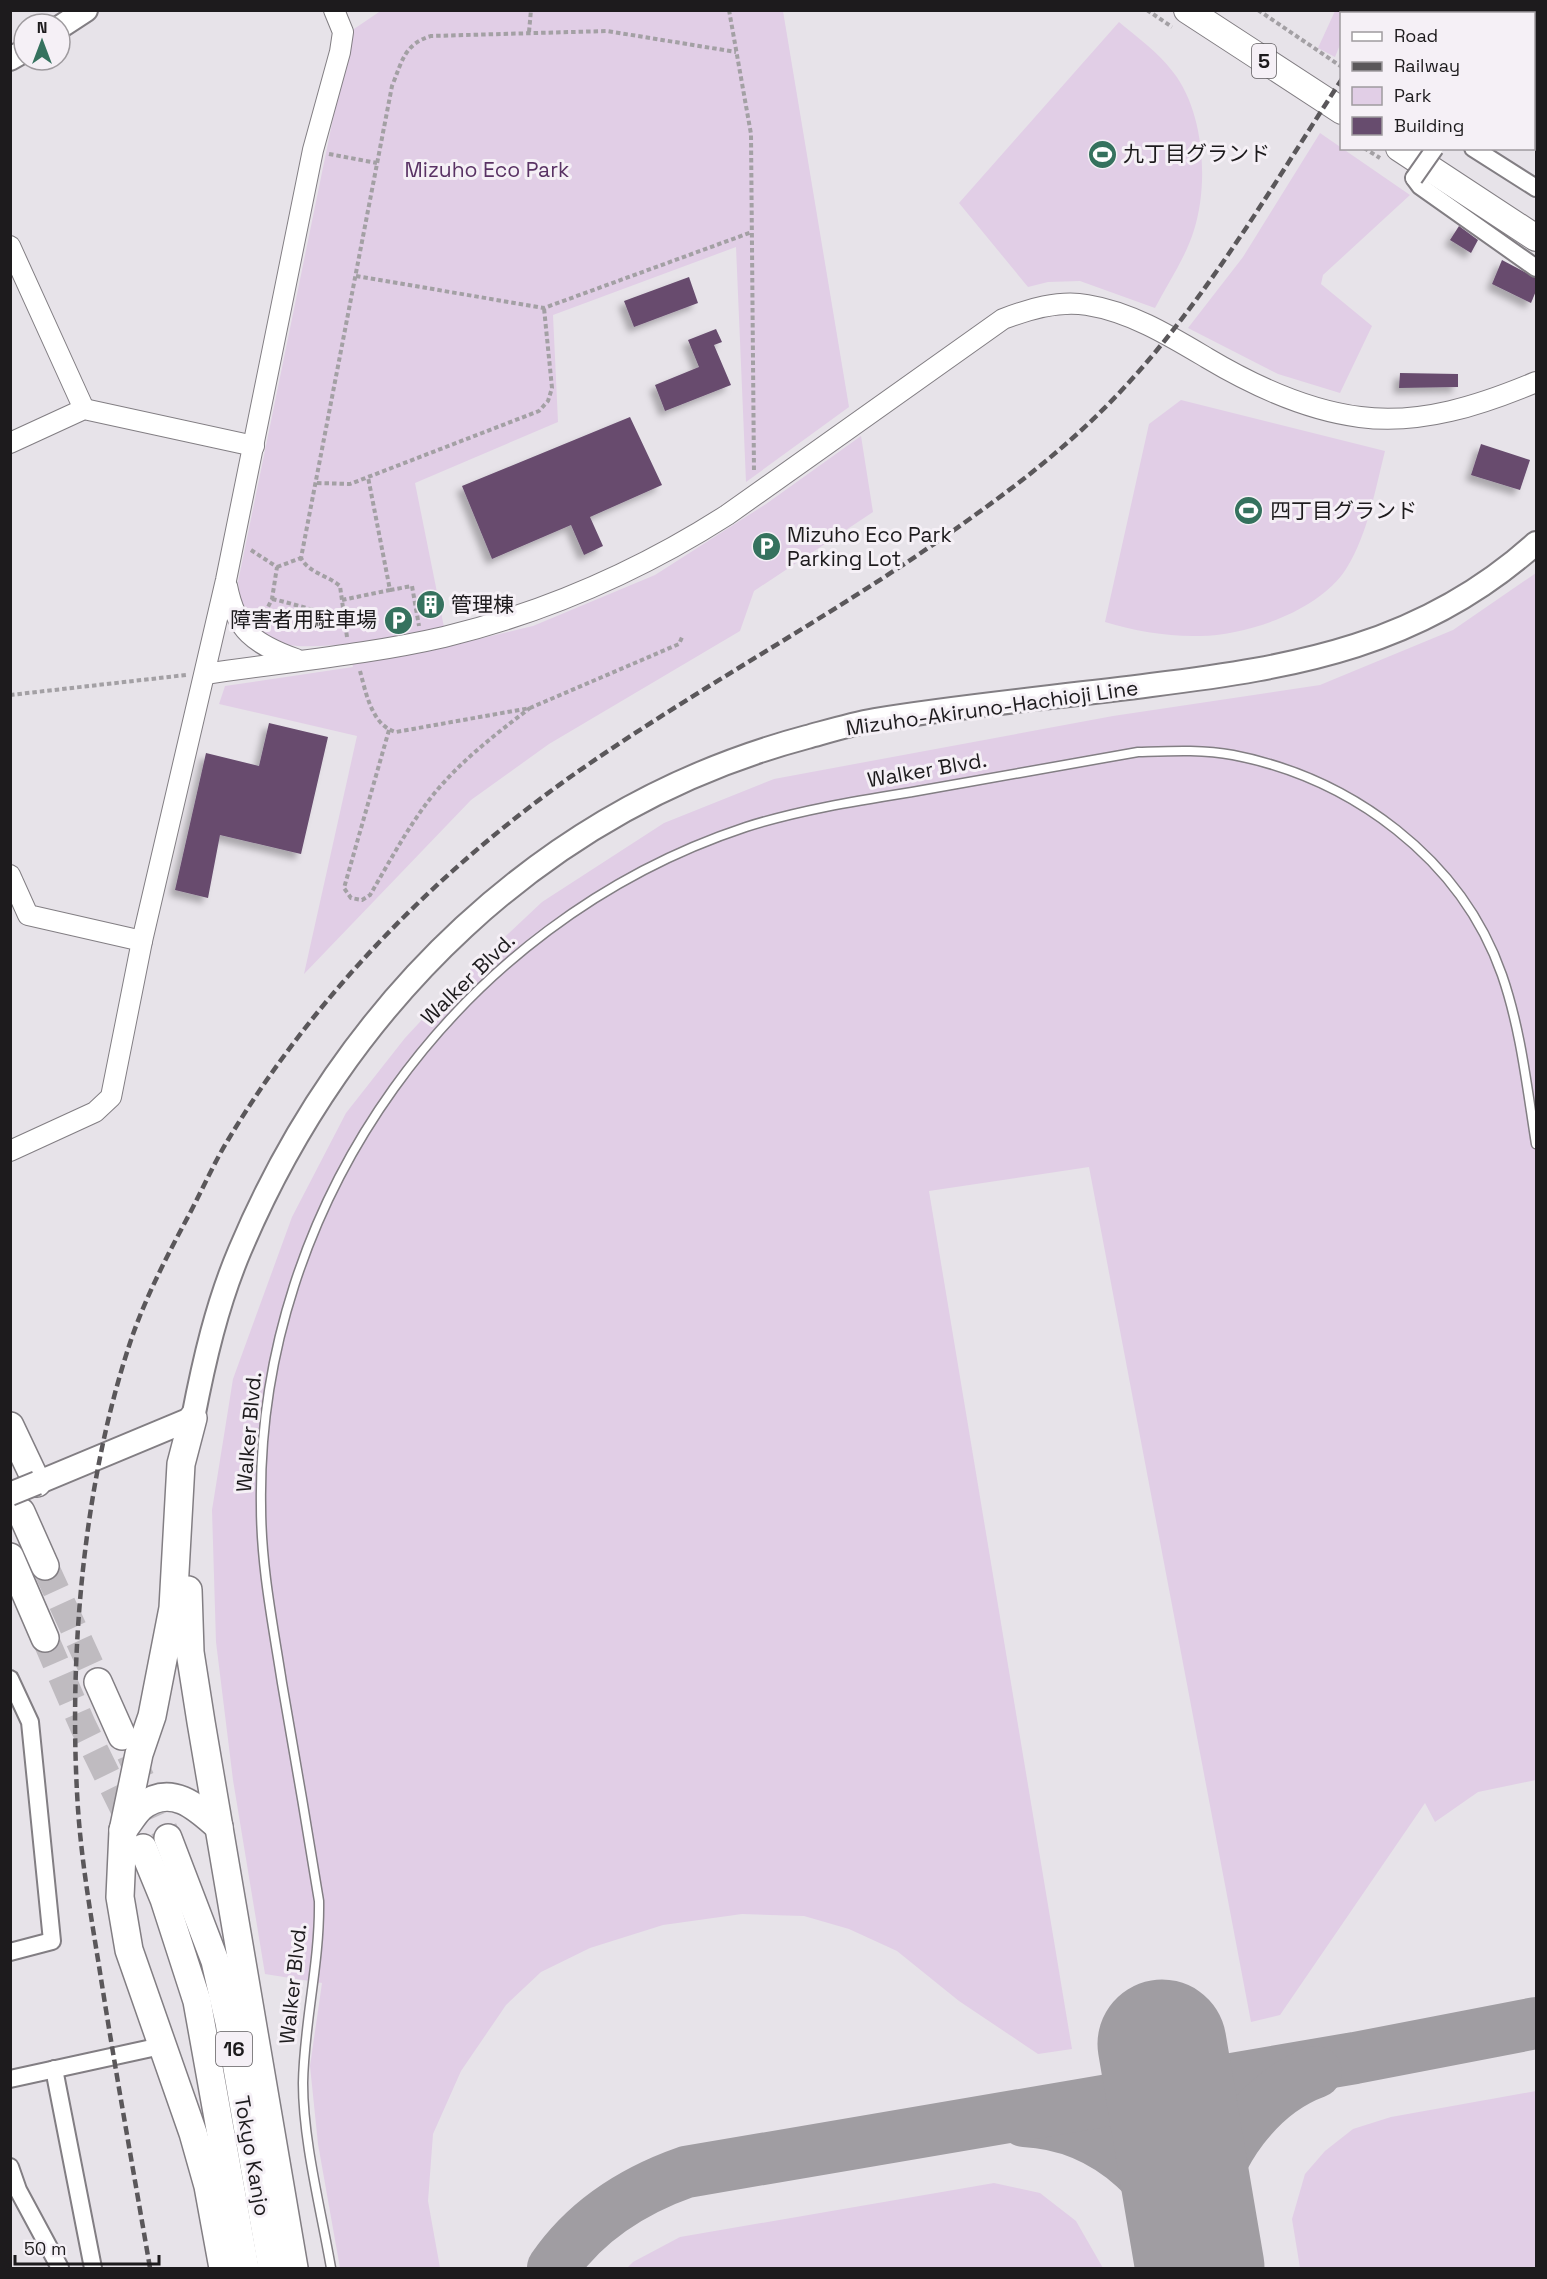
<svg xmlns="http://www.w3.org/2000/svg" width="1547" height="2279" font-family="'Space Grotesk','Noto Sans JP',sans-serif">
	<defs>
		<filter id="shadow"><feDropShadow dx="-5.5" dy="5.5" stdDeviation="3" flood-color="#0004"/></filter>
	</defs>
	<rect width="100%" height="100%" fill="#e7e3e9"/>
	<g fill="#e1cee6">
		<path d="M 382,10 L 783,11 L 849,407 L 746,482 L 736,247 L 553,315 L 558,422 L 415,483 L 444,627 L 420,633 L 424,652 L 533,626 L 655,575 L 766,504 L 861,436 L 873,512 L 754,591 L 740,631 L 549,744 L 471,800 L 304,974 L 357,736 L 219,704 L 225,686 L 353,667 L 348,644 C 292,649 245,652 238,582 L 351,31 Z"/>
		<path d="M 1335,11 L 1355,11 L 1354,13 L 1342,14 L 1341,42 L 1335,57 L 1318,48 Z"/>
		<path d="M 1119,22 C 1137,37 1159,53 1173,72 C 1204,111 1209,183 1194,230 C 1186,257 1168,283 1155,308 L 1080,281 L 1048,282 L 1028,287 L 959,203 Z"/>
		<path d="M 1320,133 L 1410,195 L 1323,275 L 1321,284 L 1372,326 L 1340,393 L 1278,374 L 1188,328 L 1243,257 Z"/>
		<path d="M 1181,400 L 1385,451 C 1375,490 1368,534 1346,569 C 1319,611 1248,635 1200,636 C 1169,637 1135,631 1105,622 L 1149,424 Z"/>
		<path d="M 1536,573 L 1536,1780 L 1478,1792 L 1435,1822 L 1425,1803 L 1280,2015 L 1251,2022 L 1089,1167 L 929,1191 L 1072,2049 L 1038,2054 L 959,2001 L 897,1951 L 849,1929 L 804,1916 L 742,1914 L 663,1925 L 590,1948 L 541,1972 L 506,2005 L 461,2071 L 433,2134 L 428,2201 L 440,2268 L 340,2268 L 318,2144 L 310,2066 L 322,1983 L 265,1974 L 233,1780 L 216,1642 L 212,1510 L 233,1379 L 292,1217 L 346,1113 L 405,1038 L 457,982 L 542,902 L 664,823 L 774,779 L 1113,716 L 1320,685 L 1453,630 Z"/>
		<path d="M 1536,2091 L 1536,2268 L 1300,2268 L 1292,2219 L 1305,2174 L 1325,2151 L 1353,2129 L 1391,2117 Z"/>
		<path d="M 994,2183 L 1040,2193 L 1076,2221 L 1103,2268 L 627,2268 L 633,2262 L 680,2237 Z"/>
	</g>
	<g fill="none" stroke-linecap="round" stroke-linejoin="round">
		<g stroke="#a09da2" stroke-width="52">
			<path d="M 1024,2121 C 1110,2125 1173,2190 1198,2268"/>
			<path d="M 553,2268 C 586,2220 632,2191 686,2172 L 1355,2058 L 1536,2023"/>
			<path d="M 1202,2268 C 1201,2250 1200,2232 1204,2214 C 1216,2154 1258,2093 1316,2072"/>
		</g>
		<path stroke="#a09da2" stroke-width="129" d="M 1162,2044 L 1200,2268"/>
	</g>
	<g fill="#674c6e" filter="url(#shadow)">
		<path d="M 1459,226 L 1478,240 L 1471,253 L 1450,240 Z"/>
		<path d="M 1502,260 L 1536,278 L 1536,291 L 1531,303 L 1492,284 Z"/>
		<path d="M 689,277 L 698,303 L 634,327 L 624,301 Z"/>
		<path d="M 716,329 L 722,342 L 714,345 L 731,385 L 665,411 L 655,385 L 699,367 L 688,340 Z"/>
		<path d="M 1400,373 L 1458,374 L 1458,387 L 1399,388 Z"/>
		<path d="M 630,417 L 662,485 L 590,517 L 603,546 L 584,555 L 571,525 L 492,559 L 462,486 Z"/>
		<path d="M 1481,444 L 1530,460 L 1520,490 L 1471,475 Z"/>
		<path d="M 269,723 L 328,737 L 301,854 L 220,835 L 208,898 L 175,890 L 206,753 L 259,766 Z"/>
	</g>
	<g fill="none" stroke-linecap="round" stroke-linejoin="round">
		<g stroke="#bfbbc0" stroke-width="27" stroke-dasharray="27 14" stroke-linecap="butt">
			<path d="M 45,1566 L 98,1682"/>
			<path d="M 45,1638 L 83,1726 L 133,1828"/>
			<path d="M 130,1754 L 168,1838"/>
		</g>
		<defs>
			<g id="service">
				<path d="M 1457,10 L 1461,14"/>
				<path d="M 1532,14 L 1532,10"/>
				<path d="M 331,2268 C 321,2210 303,2141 303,2083 C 304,2022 320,1963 319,1901 C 307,1828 295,1756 282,1683 C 273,1625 261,1566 261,1506 C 256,1203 458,922 746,827 C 799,810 856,801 912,792 C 987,779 1062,765 1138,752 C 1169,751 1202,749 1233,755 C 1351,778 1461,858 1502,975 C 1521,1030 1527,1088 1536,1144"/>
			</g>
			<g id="minor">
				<path d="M 1473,148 L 1536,188"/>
				<path d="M 1414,178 L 1420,186 L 1536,268"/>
				<path d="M 10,1679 L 30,1722 L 52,1941 L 10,1952"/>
				<path d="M 54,2069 L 93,2268"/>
				<path d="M 10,2079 L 161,2046"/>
				<path d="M 10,2167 L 18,2190 L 60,2268"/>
			</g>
			<g id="tertiary">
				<path d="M 10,246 L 84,409"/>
				<path d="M 10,443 L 84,409 L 254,446"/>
				<path d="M 227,586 C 236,631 254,644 296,659"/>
				<path d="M 205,674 C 284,662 366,655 444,637 C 546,612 638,572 727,515 L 1003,319 C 1029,309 1059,300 1087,305 C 1131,312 1170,336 1207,358 C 1254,386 1305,410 1360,417 C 1421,425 1481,405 1536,382"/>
				<path d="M 10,875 L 28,915 L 142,941"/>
				<path d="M 10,1151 L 95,1112 L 111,1097 L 142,941 L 226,580 L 313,150 L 340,52 L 343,32 L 334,10"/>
			</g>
			<g id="secondary">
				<path d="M 60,27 L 86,10"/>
				<path d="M 10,59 L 24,51"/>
				<path d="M 37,1483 L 193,1418 C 204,1361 217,1304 240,1250 C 344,1003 544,807 807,737 C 829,731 852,724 875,720 C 966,705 1059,697 1151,685 C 1297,667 1423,645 1536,543"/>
			</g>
			<g id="primary">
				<path d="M 1187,10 L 1342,111"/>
				<path d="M 1399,148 L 1536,238"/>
			</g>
			<g id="trunk">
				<path d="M 193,1418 L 181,1464 L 173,1608 L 152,1716 L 139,1754 L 123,1831 L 120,1897 L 129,1950 L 193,2133 L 208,2186 L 223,2268"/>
				<path d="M 10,1426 L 37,1483"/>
				<path d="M 21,1512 L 45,1566"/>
				<path d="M 10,1557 L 45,1638"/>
				<path d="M 188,1590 L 190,1652 L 201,1722 L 294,2268"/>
				<path d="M 98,1682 L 122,1736"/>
				<path d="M 123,1830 C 129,1823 134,1813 141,1807 C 171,1783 197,1807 219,1827"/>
				<path d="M 168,1838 L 215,1961 L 229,2022 L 272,2268"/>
				<path d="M 143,1848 L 164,1899 L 197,2001 L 245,2268"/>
			</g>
		</defs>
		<use href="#service" stroke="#827e83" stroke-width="11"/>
		<use href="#minor" stroke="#827e83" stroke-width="20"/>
		<use href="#tertiary" stroke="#827e83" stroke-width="22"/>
		<use href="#secondary" stroke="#827e83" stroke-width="26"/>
		<use href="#primary" stroke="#827e83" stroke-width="28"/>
		<use href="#trunk" stroke="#827e83" stroke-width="30"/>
		<g stroke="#a3a0a4" stroke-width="4" stroke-dasharray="4.5 3" stroke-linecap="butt">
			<path d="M 729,10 L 751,134 L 754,473"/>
			<path d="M 1147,10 L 1172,27"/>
			<path d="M 1258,10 L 1342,67"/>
			<path d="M 529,32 L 531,10"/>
			<path d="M 1364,148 L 1380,158"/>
			<path d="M 329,154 L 377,163"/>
			<path d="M 356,276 L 544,308 L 752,232"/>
			<path d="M 317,483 L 350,484 L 539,411 L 548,401 L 552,388 L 544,308"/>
			<path d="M 251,550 L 277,567 L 272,599 L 261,621"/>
			<path d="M 277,567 L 301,558"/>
			<path d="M 390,590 L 412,586 L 419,626"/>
			<path d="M 272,599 C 297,604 319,614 344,615"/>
			<path d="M 342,600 L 390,590 L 368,477"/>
			<path d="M 347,637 L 340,586 C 327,575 309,573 301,558 L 392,86 C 402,62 404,44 431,36 L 607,31 L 736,52"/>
			<path d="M 360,671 C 366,693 372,726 396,732 L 530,708 L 679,644 L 683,635"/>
			<path d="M 10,695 L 186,675"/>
			<path d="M 389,730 L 344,888 L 351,898 L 362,900 L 370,895 C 393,856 415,813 446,780 C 471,753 501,730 530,708"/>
		</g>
		<use href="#service" stroke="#fff" stroke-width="8"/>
		<use href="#minor" stroke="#fff" stroke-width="16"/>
		<use href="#tertiary" stroke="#fff" stroke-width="20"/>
		<use href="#secondary" stroke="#fff" stroke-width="22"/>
		<use href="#primary" stroke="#fff" stroke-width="26"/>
		<use href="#trunk" stroke="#fff" stroke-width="27"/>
		<g stroke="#5a575a" stroke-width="4.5" stroke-dasharray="9 4.5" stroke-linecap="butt">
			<path d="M 1372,14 L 1373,10"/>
			<path d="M 1385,14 L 1387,10"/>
			<path d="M 150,2268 C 134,2174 117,2080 102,1985 C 93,1927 82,1868 78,1809 C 68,1658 83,1481 132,1337 C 147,1294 169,1252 190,1213 C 203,1188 214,1163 228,1140 C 315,995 436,872 573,775 C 704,683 846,609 975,515 C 1027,478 1077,438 1121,391 C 1208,298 1272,186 1342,79"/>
		</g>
		<defs>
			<path id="minor-bridge" d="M 1414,178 L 1435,148"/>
			<path id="secondary-bridge" d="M 10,1494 L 37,1483"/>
		</defs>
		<use href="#minor-bridge" stroke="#827e83" stroke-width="20" stroke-linecap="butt"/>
		<use href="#secondary-bridge" stroke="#827e83" stroke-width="26" stroke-linecap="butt"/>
		<use href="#minor-bridge" stroke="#fff" stroke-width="16"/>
		<use href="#secondary-bridge" stroke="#fff" stroke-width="22"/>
	</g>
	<defs>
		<symbol id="stadium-disc" viewBox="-11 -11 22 22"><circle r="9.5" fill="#35725e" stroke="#f5f0f6"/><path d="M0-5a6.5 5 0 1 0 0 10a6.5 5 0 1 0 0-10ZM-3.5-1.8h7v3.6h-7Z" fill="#fff"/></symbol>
		<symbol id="parking-disc" viewBox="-11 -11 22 22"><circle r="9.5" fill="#35725e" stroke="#f5f0f6"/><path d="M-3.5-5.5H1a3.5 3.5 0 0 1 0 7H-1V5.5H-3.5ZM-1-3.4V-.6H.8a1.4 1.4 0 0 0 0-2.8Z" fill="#fff"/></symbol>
		<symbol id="building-disc" viewBox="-11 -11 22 22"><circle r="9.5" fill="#35725e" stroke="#f5f0f6"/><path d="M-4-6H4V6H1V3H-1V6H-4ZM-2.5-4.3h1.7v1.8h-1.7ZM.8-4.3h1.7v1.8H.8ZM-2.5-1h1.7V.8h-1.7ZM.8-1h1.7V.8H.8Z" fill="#fff"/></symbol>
	</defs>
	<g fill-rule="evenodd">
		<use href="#stadium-disc" x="1086" y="138" width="33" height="33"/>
		<use href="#stadium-disc" x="1232" y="494" width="33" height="33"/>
		<use href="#parking-disc" x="750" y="530" width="33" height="33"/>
		<use href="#building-disc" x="414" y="588" width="33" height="33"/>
		<use href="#parking-disc" x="382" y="604" width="33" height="33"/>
	</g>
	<g text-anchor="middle" stroke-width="6" stroke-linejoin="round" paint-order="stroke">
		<g fill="#f5f0f6" stroke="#5e5b5e" stroke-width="1.5">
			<rect x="1252" y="44" width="24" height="34" rx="4.5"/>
			<rect x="216" y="2032" width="36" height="34" rx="4.5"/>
		</g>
		<g font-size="20" font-weight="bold" fill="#1d1b1d">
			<text x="1264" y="68">5</text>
			<text x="234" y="2056">16</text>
		</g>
		<g font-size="21" fill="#1d1b1d" stroke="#f5f0f6" text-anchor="start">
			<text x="1123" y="161">九丁目グランド</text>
			<text x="1270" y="518">四丁目グランド</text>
			<text x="787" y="542">Mizuho Eco Park<tspan x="787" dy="24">Parking Lot</tspan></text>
			<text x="451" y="612">管理棟</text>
			<text x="377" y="627" text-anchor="end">障害者用駐車場</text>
		</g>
		<g font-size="21" fill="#593264" stroke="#f5f0f6">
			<text x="487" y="177">Mizuho Eco Park</text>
		</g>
		<g font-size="21" fill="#1d1b1d" stroke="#f5f0f6">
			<text transform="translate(992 708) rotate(-8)" y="7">Mizuho-Akiruno-Hachioji Line</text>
			<text transform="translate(927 770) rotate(-10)" y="7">Walker Blvd.</text>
			<text transform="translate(468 979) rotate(-44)" y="7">Walker Blvd.</text>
			<text transform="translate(249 1432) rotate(-85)" y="7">Walker Blvd.</text>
			<text transform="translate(293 1984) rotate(-84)" y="7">Walker Blvd.</text>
			<text transform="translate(252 2156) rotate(80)" y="7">Tokyo Kanjo</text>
		</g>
	</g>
	<rect width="1547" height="2279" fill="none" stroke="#1d1b1d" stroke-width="24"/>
	<rect x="1340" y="12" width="195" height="138" fill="#f5f0f6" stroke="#9f9b9f" stroke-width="1.5"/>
	<rect x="1352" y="32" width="30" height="9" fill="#ffffff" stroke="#9f9b9f" stroke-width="1.5"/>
	<text x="1394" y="42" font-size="18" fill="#1d1b1d">Road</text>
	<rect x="1352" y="62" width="30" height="9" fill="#5a575a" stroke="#9f9b9f" stroke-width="1.5"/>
	<text x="1394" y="72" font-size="18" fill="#1d1b1d">Railway</text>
	<rect x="1352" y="87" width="30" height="18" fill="#e1cee6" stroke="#9f9b9f" stroke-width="1.5"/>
	<text x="1394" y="102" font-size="18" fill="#1d1b1d">Park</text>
	<rect x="1352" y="117" width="30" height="18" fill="#674c6e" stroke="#9f9b9f" stroke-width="1.5"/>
	<text x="1394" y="132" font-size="18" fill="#1d1b1d">Building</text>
	<g transform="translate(42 42)"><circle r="28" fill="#f5f0f6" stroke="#9f9b9f" stroke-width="1.5"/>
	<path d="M0-4.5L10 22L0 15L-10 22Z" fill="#35725e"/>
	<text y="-9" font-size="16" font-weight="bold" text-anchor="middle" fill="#1d1b1d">N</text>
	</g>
	<path d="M15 2255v9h144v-9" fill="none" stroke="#1d1b1d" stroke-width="3"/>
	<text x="24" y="2255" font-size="18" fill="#1d1b1d" stroke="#f5f0f6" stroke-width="4.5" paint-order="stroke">50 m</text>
</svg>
